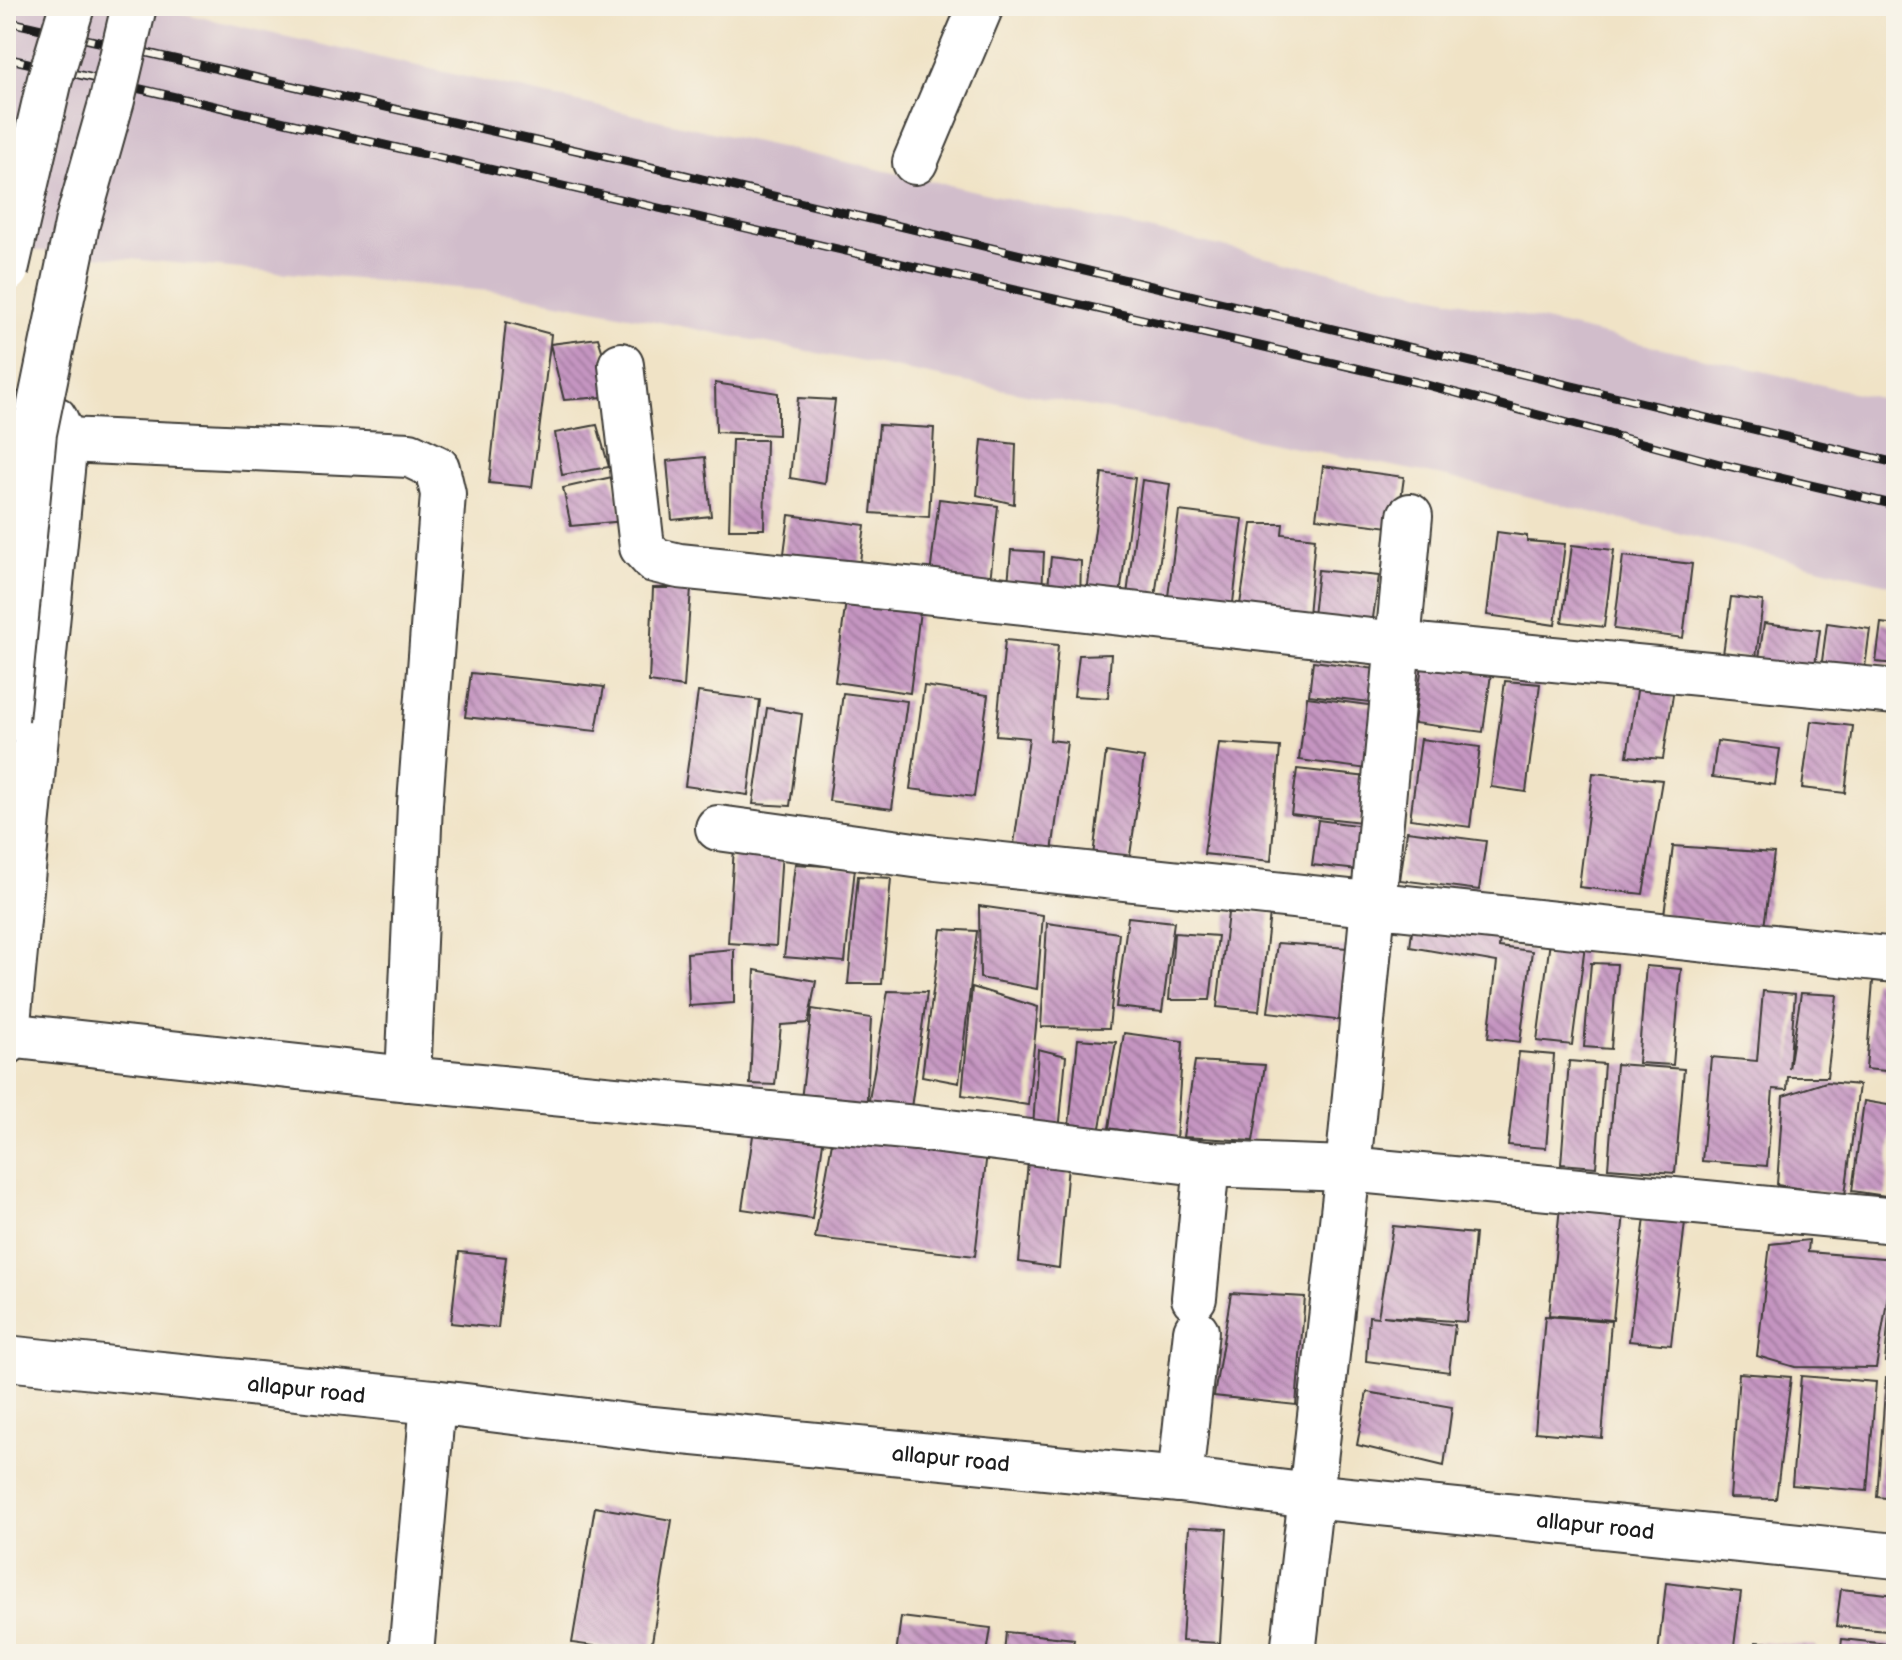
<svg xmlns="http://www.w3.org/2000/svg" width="1902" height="1660" font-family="'Balsamiq Sans',sans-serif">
	<defs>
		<pattern id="building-back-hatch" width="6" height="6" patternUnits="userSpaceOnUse" patternTransform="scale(2)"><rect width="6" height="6" fill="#c595c1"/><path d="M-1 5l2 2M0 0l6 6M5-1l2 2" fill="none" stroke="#9f799c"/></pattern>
	</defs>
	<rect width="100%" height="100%" fill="#f7f3e8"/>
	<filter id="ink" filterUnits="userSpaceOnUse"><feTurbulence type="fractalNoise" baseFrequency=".0125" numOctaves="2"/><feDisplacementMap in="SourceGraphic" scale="16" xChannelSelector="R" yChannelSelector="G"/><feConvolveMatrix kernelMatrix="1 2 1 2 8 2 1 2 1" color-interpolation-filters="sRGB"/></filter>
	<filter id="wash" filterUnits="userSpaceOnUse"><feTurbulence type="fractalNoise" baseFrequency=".006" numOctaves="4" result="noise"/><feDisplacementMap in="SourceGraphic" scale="32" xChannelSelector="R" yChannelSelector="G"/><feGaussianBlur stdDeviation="1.8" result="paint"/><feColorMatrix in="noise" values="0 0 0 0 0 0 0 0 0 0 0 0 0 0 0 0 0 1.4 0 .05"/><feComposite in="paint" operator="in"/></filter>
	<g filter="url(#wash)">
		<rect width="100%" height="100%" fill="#f0e3c6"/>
		<path fill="#d1bdcb" d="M 6,6 L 150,6 L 1180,237 L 1896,402 L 1896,586 L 1443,476 L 512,293 L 6,248 Z"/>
		<g id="blocks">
			<g fill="url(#building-back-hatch)">
				<path d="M 506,322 L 551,334 L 550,344 L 598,338 L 617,396 L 564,400 L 550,344 L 532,487 L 489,483 Z"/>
				<path d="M 715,383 L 778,393 L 778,435 L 716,432 Z"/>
				<path d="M 798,398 L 835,400 L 825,484 L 790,478 Z"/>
				<path d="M 597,425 L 609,467 L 562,475 L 555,433 Z"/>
				<path d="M 879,425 L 934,428 L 929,517 L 871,513 Z"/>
				<path d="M 732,440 L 766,440 L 764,529 L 729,529 Z"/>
				<path d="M 982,440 L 1016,444 L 1014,504 L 977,495 Z"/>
				<path d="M 705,457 L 711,516 L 672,520 L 667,461 Z"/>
				<path d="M 1323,466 L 1404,477 L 1397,528 L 1316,518 Z"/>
				<path d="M 1102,473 L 1135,478 L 1119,604 L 1086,601 Z"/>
				<path d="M 612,477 L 624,521 L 571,526 L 563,488 Z"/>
				<path d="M 1142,480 L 1170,484 L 1154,605 L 1126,602 Z"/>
				<path d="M 939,499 L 998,506 L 989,591 L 929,584 Z"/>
				<path d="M 1179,511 L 1243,519 L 1232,611 L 1167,604 Z"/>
				<path d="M 789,515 L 865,525 L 858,576 L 782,569 Z"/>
				<path d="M 1252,524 L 1283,524 L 1282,534 L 1315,538 L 1307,626 L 1238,618 Z"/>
				<path d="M 1497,532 L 1527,536 L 1527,541 L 1565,544 L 1555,625 L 1487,615 Z"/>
				<path d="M 1572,545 L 1614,550 L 1604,627 L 1562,622 Z"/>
				<path d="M 1011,550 L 1044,552 L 1042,592 L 1007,595 Z"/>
				<path d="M 1623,556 L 1692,564 L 1683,638 L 1614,629 Z"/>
				<path d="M 1051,557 L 1081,561 L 1080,601 L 1047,597 Z"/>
				<path d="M 1318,570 L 1379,576 L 1371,632 L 1312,625 Z"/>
				<path d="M 848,586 L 922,594 L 910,693 L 835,682 Z"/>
				<path d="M 653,588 L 691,588 L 684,687 L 649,682 Z"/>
				<path d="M 1731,597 L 1763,601 L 1756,658 L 1723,654 Z"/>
				<path d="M 1764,623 L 1820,630 L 1814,672 L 1758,665 Z"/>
				<path d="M 1827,623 L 1870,629 L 1864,675 L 1821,669 Z"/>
				<path d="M 1881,623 L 1896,625 L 1896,664 L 1876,662 Z"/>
				<path d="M 1005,640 L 1058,645 L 1050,740 L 1067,742 L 1052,852 L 1013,851 L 1029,738 L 996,735 Z"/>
				<path d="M 1111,654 L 1108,698 L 1074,696 L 1079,655 Z"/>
				<path d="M 1313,661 L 1384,670 L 1379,703 L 1309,695 Z"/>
				<path d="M 1422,665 L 1491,674 L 1483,732 L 1414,723 Z"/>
				<path d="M 1640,671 L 1675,682 L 1663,759 L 1627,756 Z"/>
				<path d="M 471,673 L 604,687 L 596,731 L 465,717 Z"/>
				<path d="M 1505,681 L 1540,684 L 1526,792 L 1491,787 Z"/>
				<path d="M 924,686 L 988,695 L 974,797 L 910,789 Z"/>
				<path d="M 698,692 L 760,700 L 748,795 L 685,786 Z"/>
				<path d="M 843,693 L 907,701 L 892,809 L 829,801 Z"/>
				<path d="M 1307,697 L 1384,707 L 1375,770 L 1299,760 Z"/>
				<path d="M 767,708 L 802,714 L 790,806 L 753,804 Z"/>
				<path d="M 1811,721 L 1853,726 L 1845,793 L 1802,788 Z"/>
				<path d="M 1421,739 L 1480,747 L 1470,827 L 1410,819 Z"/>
				<path d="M 1717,741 L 1780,749 L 1775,785 L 1712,777 Z"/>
				<path d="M 1219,743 L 1280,747 L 1271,861 L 1204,854 Z"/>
				<path d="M 1106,752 L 1144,758 L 1128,869 L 1092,864 Z"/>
				<path d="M 1297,769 L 1367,777 L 1361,822 L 1291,814 Z"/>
				<path d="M 1593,773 L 1662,780 L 1643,894 L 1579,887 Z"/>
				<path d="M 1894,816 L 1896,816 L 1896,858 L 1887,857 Z"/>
				<path d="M 1318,820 L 1364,826 L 1358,870 L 1312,865 Z"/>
				<path d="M 1407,831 L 1486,841 L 1479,890 L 1400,880 Z"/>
				<path d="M 1673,846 L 1774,853 L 1764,927 L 1664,915 Z"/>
				<path d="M 734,847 L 782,850 L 776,946 L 728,943 Z"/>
				<path d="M 795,864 L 855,868 L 845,962 L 784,957 Z"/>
				<path d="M 858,876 L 891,878 L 882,984 L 848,984 Z"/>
				<path d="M 979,906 L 1043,915 L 1037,989 L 980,978 Z"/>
				<path d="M 1228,913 L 1270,913 L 1259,1011 L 1217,1007 Z"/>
				<path d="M 1414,916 L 1501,926 L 1499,947 L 1532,951 L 1520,1042 L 1488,1038 L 1497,962 L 1410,947 Z"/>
				<path d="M 1128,917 L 1174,922 L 1162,1012 L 1116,1007 Z"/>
				<path d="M 1047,923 L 1119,933 L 1109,1028 L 1041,1027 Z"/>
				<path d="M 941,929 L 977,931 L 959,1083 L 922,1076 Z"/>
				<path d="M 1174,933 L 1218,936 L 1210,1000 L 1169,1000 Z"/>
				<path d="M 1550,941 L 1585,945 L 1572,1045 L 1537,1041 Z"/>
				<path d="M 1277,943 L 1348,948 L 1344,1021 L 1268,1012 Z"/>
				<path d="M 734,949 L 734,1003 L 689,1006 L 687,953 Z"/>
				<path d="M 1591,963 L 1617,964 L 1611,1049 L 1584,1047 Z"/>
				<path d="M 1646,966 L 1681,969 L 1673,1065 L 1638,1063 Z"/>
				<path d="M 755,970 L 816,981 L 808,1023 L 781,1025 L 775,1085 L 750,1084 Z"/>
				<path d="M 1873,981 L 1896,983 L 1896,1072 L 1866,1069 Z"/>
				<path d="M 972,987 L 1038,1007 L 1028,1105 L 962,1095 Z"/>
				<path d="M 888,991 L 927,992 L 910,1115 L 866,1117 Z"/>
				<path d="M 1763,991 L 1795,994 L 1789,1069 L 1801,993 L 1837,995 L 1827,1077 L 1788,1077 L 1787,1090 L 1773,1089 L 1767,1166 L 1702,1161 L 1711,1057 L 1757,1061 Z"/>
				<path d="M 812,1009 L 871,1018 L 866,1117 L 800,1108 Z"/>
				<path d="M 1124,1033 L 1183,1041 L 1176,1140 L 1109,1128 Z"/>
				<path d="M 1078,1039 L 1116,1042 L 1098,1138 L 1068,1135 Z"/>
				<path d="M 1038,1049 L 1066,1056 L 1059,1132 L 1033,1128 Z"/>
				<path d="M 1519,1052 L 1554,1055 L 1546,1148 L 1508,1145 Z"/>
				<path d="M 1195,1061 L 1265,1065 L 1253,1141 L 1183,1137 Z"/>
				<path d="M 1569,1061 L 1604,1064 L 1596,1167 L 1561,1164 Z"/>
				<path d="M 1616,1064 L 1684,1069 L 1675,1173 L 1608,1168 Z"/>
				<path d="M 1826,1082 L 1859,1085 L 1845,1195 L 1777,1185 L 1783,1096 Z"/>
				<path d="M 1864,1101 L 1894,1106 L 1886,1196 L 1852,1191 Z"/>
				<path d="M 755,1122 L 825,1128 L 812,1219 L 742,1209 Z"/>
				<path d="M 834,1131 L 988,1144 L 975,1256 L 815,1238 Z"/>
				<path d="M 1029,1150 L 1069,1154 L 1059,1268 L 1019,1262 Z"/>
				<path d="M 1561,1197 L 1625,1203 L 1613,1320 L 1549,1315 Z"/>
				<path d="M 1645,1218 L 1685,1222 L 1671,1345 L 1629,1341 Z"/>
				<path d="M 1393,1226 L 1475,1234 L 1467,1322 L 1383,1316 L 1455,1325 L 1449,1372 L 1366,1361 L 1369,1316 L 1378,1317 Z"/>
				<path d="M 1809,1240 L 1808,1252 L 1896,1259 L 1896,1362 L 1885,1362 L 1893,1265 L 1876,1368 L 1795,1367 L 1757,1356 L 1770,1244 Z"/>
				<path d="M 459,1252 L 506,1257 L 498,1328 L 451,1323 Z"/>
				<path d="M 1231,1293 L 1305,1297 L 1296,1405 L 1214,1396 Z"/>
				<path d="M 1545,1316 L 1611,1321 L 1602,1438 L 1535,1432 Z"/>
				<path d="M 1739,1373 L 1791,1377 L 1776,1499 L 1730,1498 Z"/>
				<path d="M 1801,1376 L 1876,1382 L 1867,1491 L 1792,1485 Z"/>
				<path d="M 1886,1378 L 1896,1379 L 1896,1499 L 1877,1497 Z"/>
				<path d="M 1367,1392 L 1452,1407 L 1444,1466 L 1357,1445 Z"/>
				<path d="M 595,1507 L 672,1520 L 650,1654 L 572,1643 Z"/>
				<path d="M 1189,1527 L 1227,1529 L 1220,1643 L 1182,1641 Z"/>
				<path d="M 1666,1583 L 1741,1592 L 1733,1654 L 1658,1654 Z"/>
				<path d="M 1841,1589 L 1896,1595 L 1896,1632 L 1836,1626 Z"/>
				<path d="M 901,1617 L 991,1628 L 987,1654 L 896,1654 Z"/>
				<path d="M 1006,1632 L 1074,1639 L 1072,1654 L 1004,1654 Z"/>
				<path d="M 1842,1639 L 1896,1645 L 1896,1654 L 1840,1654 Z"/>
				<path d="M 1756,1642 L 1816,1646 L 1815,1654 L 1755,1654 Z"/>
			</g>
		</g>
	</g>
	<g filter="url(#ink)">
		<use href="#blocks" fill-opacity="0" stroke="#3c3a36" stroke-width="2"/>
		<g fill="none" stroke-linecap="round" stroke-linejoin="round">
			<defs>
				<g id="minor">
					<path d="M 915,162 L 981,6"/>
					<path d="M 621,365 L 642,547 L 654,560 L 679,566 L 925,591 L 1398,644 L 1896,692"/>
					<path d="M 6,414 L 55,419 L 65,440 L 6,1043"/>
					<path d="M 65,440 L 410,455 L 437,468 L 443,494 L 420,804 L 408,1079"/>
					<path d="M 718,828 L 936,858 L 1896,960"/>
					<path d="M 7,1035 L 408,1079 L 916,1128 L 1207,1164 L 1348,1169 L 1896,1221"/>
					<path d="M 1194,1298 L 1207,1164"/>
					<path id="s1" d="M 6,1358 L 433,1402"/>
					<path d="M 1180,1480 L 1196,1331"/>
					<path d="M 1293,1654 L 1348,1169 L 1410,516"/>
				</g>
				<g id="major">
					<path id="s2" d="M 411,1654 L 433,1402 L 652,1429 L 1180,1480 L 1311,1496 L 1896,1556"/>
				</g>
			</defs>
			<use href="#minor" stroke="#3c3a36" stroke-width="48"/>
			<use href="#major" stroke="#3c3a36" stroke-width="48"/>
			<use href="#minor" stroke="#fff" stroke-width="44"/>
			<use href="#major" stroke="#fff" stroke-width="44"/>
			<defs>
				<g id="rail">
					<path d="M 6,21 L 664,170 L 1896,463"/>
					<path d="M 6,58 L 1416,382 L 1720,464 L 1896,505"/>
				</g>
			</defs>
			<use href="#rail" stroke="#1c1c1c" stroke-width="9"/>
			<use href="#rail" stroke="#f7f3e8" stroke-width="6" stroke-dasharray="18" stroke-linecap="butt"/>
			<defs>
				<g id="minor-bridge">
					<path d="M 6,270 L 50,79 L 72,6"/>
					<path d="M 6,720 L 34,433 L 77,224 L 112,100 L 134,6"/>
				</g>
			</defs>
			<use href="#minor-bridge" stroke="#3c3a36" stroke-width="48" stroke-linecap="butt"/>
			<use href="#minor-bridge" stroke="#fff" stroke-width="44"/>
		</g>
	</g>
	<g text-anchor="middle" stroke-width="8" stroke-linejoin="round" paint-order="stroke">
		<g font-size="22" fill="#1c1c1c" stroke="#f7f3e8">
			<text dy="8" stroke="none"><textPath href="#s1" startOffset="302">allapur road</textPath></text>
			<text dy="8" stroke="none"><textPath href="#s2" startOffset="774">allapur road</textPath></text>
			<text dy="8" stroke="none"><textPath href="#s2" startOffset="1422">allapur road</textPath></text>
		</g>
	</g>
	<rect width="1902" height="1660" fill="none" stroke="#f7f3e8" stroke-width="32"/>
</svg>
